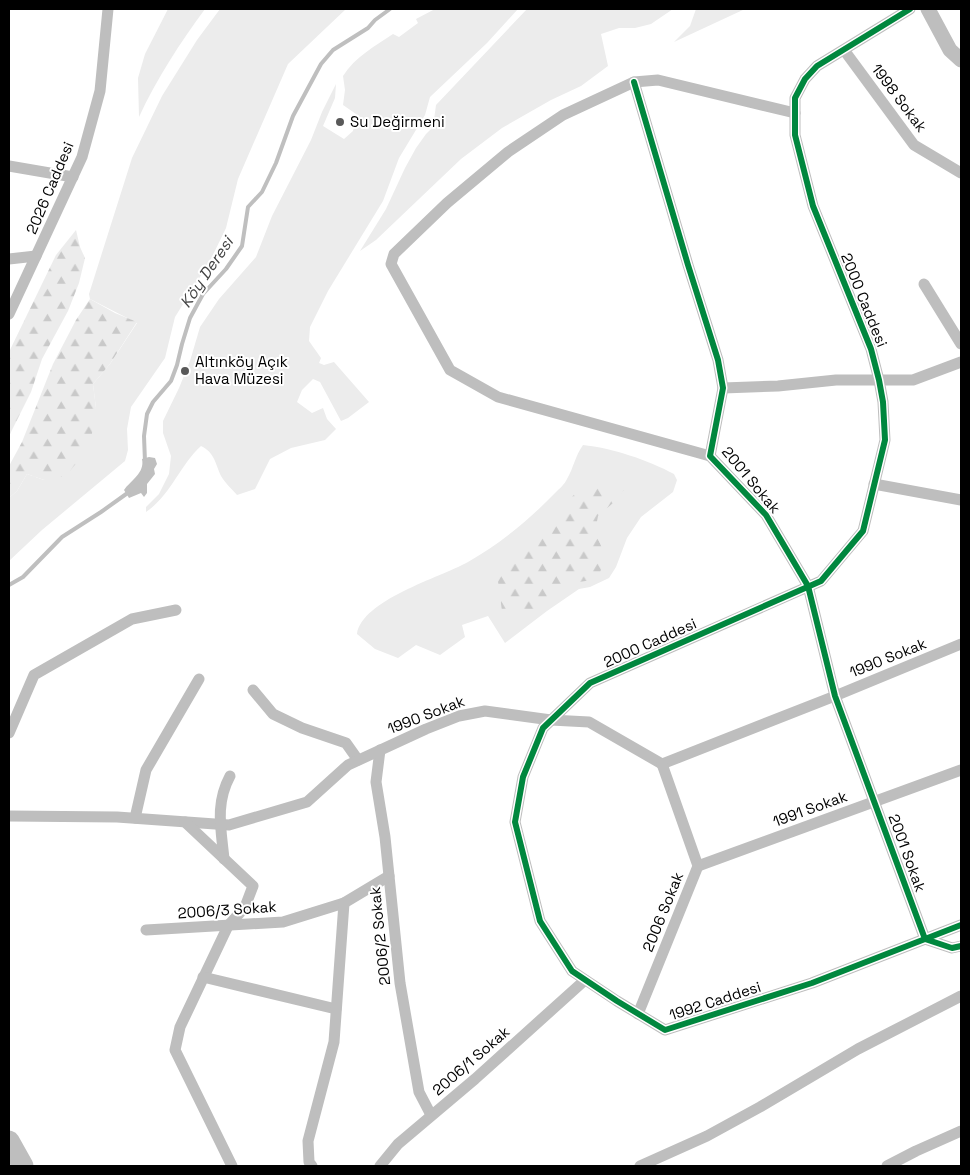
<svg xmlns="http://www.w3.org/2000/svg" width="970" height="1175" font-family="'Space Grotesk',sans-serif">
	<defs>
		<pattern id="forest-firs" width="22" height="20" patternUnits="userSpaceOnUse" patternTransform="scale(1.25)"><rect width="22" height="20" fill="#ececec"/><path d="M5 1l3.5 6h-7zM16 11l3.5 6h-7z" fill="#c9c9c9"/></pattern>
	</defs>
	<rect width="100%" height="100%" fill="#fff"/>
	<g fill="#ececec">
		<path d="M 168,9 L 205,9 C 180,43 157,78 139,117 L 138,78 L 145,54 Z"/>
		<path d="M 220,9 L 346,9 L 288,64 L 238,179 L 226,228 L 210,261 L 175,317 L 165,358 L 131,407 L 127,429 L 128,450 L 125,461 L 42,530 L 9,561 L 9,498 L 17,491 L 27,474 L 44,480 L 96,408 L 93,384 L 110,364 L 137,323 L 90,299 L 89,294 L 132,158 L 162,96 L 197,40 Z"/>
		<path d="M 435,9 L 518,9 L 487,43 L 430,97 L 425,115 L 399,158 L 383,201 L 328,291 L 310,327 L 309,341 L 321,358 L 319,363 L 324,365 L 334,362 L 369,402 L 348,418 L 341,421 L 320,382 L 313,379 L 302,390 L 297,402 L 312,413 L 323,408 L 327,419 L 336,429 L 325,440 L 291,448 L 270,459 L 255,489 L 237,495 C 232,489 225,483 221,476 C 215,463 215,453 201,446 C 180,465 171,495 146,512 L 146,507 L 159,494 L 169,474 L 171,456 L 163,433 L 163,421 L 179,388 L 190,361 L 200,327 L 219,299 L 256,257 L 272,216 L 311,140 L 322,112 L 336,84 L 335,98 L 323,126 L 344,139 L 353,131 L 356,114 L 343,105 L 345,90 L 343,76 C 355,57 375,46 393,34 L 399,37 L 418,23 L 416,19 Z"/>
		<path d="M 527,9 L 673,9 L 651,24 L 635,28 L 619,28 L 601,34 L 608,66 L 581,86 L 551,100 L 502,128 L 461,159 L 376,240 L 360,251 L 386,209 L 405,168 L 416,148 L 426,134 L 433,127 L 436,105 Z"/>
		<path d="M 696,9 L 745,9 L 674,42 L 690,26 Z"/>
		<path d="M 583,445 C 612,448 648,460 674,474 L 677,480 L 673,492 L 641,517 L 627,538 L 616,567 L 609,578 L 590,587 L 579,589 L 547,611 L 505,643 L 488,616 L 462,625 L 465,637 L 440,655 L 416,645 L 398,658 L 375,649 L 357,634 C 362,600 439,578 468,562 C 500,544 530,519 555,493 C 559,489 565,484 567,479 C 574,467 575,456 583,445 Z"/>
	</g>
	<g fill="url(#forest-firs)">
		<path d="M 76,230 L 80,247 L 85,258 L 79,283 L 68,311 L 42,359 L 31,392 L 9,436 L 9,352 L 56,255 Z"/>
		<path d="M 90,299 L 115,313 L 137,322 L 110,364 L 93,384 L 96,408 L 90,446 L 66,476 L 44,480 L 27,474 L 17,491 L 9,498 L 9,466 L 22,442 L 53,364 L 76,320 Z"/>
		<path d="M 614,485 L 624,490 L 613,503 L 598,516 L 595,532 L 602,548 L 603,563 L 598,579 L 579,582 L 556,597 L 539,610 L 502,611 L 497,574 L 509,555 L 523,545 L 540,538 L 559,524 L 569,500 L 581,487 Z"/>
	</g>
	<path fill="#bfbfbf" d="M 149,457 L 155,458 L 157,464 L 154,469 L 155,474 L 147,484 L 147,493 L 144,497 L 141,493 L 129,498 L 124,490 C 131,480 145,473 142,459 Z"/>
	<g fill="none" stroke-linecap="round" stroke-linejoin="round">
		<g stroke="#bfbfbf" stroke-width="4">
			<path d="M 145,462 L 144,436 L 147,414 L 153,402 L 171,381 L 177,365 L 182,344 L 190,318 L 203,294 L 226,269 L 242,246 L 248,207 L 262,192 L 276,163 L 293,116 L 321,64 L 333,50 L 368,28 L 375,20 L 390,9"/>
			<path d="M 9,585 L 23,577 L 62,537 L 101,512 L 129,492"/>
		</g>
		<g stroke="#bebebe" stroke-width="11">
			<path d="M 910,9 L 817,66 L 805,79 L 795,98 L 795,135 L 813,206 L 871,349 L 879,380 L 883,402 L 885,440 L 863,531 L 821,581 L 590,683 L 543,728 L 523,777 L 515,822 L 540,921 L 572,971 L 617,1001 L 665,1030 L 812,983 L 961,925"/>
			<path d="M 844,50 L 914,145 L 961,173"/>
			<path d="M 634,82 L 688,265 L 718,360 L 723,388 L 710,456 L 766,515 L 808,586 L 835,696 L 925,939 L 952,948 L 961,946"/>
			<path d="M 9,166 L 73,177"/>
			<path d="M 9,259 L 36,256"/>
			<path d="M 924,284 L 961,344"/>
			<path d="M 9,314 L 82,157 L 100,91 L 108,9"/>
			<path d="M 723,388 L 778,386 L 836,380 L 913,380 L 961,362"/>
			<path d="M 710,456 L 498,397 L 450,370 L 391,264 L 394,254 L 447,203 L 508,152 L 563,115 L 634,82 L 658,80 L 795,113"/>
			<path d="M 874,484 L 961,500"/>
			<path d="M 253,690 L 273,714 L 302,728 L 346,743 L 358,760"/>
			<path d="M 9,733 L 34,675 L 132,619 L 176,610"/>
			<path d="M 380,750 L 376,782 L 385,837 L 400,983 L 419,1092 L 431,1115"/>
			<path d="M 662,764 L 835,696 L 961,644"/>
			<path d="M 9,816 L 117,817 L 229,825 L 307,802 L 348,765 L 426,729 L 459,716 L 485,711 L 551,720 L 589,722 L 662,764"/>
			<path d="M 135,818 L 146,770 L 199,679"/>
			<path d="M 185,822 L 253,886 L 245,907 L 228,926 L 180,1027 L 175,1050 L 232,1166"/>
			<path d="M 224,859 C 221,828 215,804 230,776"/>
			<path d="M 698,866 L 961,770"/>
			<path d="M 146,930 L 283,922 L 344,903 L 389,876"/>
			<path d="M 203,977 L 336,1009"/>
			<path d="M 638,1014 L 698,866 L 662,764"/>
			<path d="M 312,1166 L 309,1162 L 308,1141 L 334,1042 L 344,903"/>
			<path d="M 380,1166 L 398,1144 L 475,1079 L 585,980"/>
			<path d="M 640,1166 L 707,1136 L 760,1107 L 858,1049 L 961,996"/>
			<path d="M 887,1166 L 916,1151 L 961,1131"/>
		</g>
		<path stroke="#bebebe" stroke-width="15" d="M 928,9 L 950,50 L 961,60"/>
		<path stroke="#bebebe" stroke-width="21" d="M 9,1141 L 23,1166"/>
		<defs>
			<g id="cycleway">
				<path d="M 910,9 L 817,66 L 805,79 L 795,98 L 795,135 L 813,206 L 871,349 L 879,380 L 883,402 L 885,440 L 863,531 L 821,581 L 590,683 L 543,728 L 523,777 L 515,822 L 540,921 L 572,971 L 617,1001 L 665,1030 L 812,983 L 961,925"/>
				<path d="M 634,82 L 688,265 L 718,360 L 723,388 L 710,456 L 766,515 L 808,586 L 835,696 L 925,939 L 952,948 L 961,946"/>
			</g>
		</defs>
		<use href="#cycleway" stroke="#fff" stroke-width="9"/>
		<use href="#cycleway" stroke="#00873e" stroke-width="6"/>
	</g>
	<g fill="#595959" stroke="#fff" stroke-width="2">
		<circle cx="340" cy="122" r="5"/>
		<circle cx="185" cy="371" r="5"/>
	</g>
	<g text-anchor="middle" stroke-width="4" stroke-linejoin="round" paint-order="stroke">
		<g font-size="15" fill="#000" stroke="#fff">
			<text transform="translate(899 98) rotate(53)" y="5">1998 Sokak</text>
			<text transform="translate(50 188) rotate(-67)" y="5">2026 Caddesi</text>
			<text transform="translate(864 300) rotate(68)" y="5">2000 Caddesi</text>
			<text transform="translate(751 480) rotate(50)" y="5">2001 Sokak</text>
			<text transform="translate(650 643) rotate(-24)" y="5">2000 Caddesi</text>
			<text transform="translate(888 658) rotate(-22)" y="5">1990 Sokak</text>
			<text transform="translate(426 715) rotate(-21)" y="5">1990 Sokak</text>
			<text transform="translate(810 809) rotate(-20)" y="5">1991 Sokak</text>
			<text transform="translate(907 853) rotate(70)" y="5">2001 Sokak</text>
			<text transform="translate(227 910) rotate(-4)" y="5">2006/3 Sokak</text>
			<text transform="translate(663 912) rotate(-68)" y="5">2006 Sokak</text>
			<text transform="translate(380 936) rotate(-96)" y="5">2006/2 Sokak</text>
			<text transform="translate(715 1001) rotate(-18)" y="5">1992 Caddesi</text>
			<text transform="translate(471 1061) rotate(-41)" y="5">2006/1 Sokak</text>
		</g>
		<g font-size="15" fill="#000" stroke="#fff" text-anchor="start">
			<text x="350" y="127">Su Değirmeni</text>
			<text x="195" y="367">Altınköy Açık<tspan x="195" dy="17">Hava Müzesi</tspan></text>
		</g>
		<g font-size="16" font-style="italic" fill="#444" stroke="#fff">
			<text transform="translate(206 272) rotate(-56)" y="6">Köy Deresi</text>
		</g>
	</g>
	<rect width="970" height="1175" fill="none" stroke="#000000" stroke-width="20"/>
</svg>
